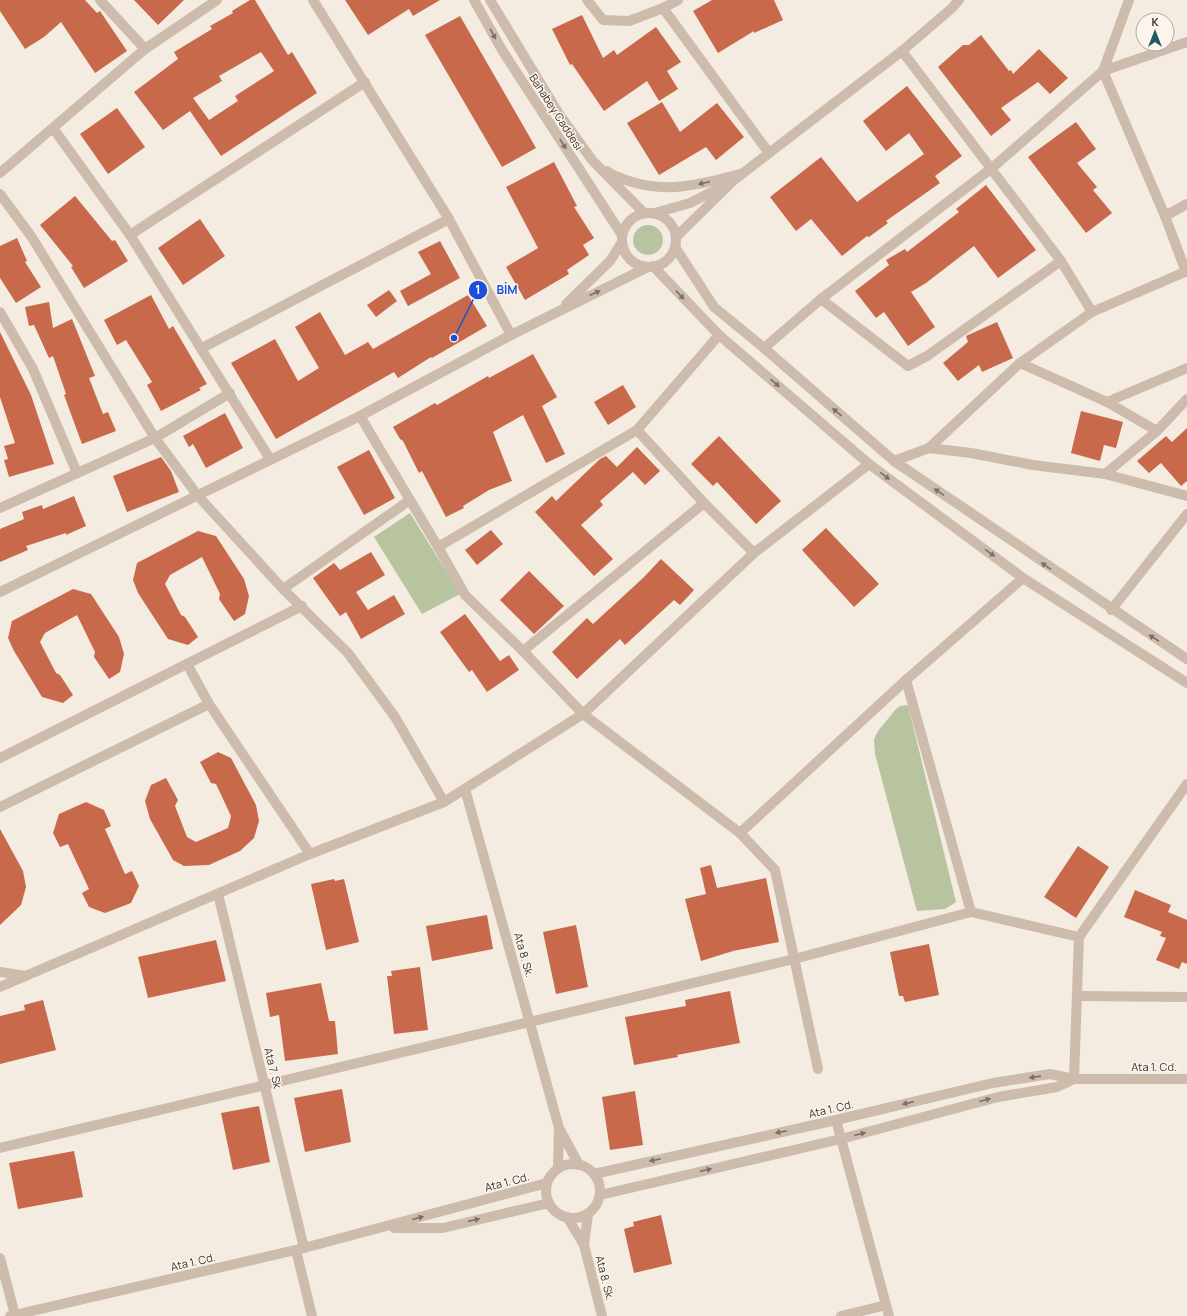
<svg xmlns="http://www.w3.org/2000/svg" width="1187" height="1316" font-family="Manrope,sans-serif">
	<rect width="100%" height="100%" fill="#f4ebe1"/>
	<g fill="#b8c4a0">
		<circle cx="648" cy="240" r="15"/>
		<path d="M 410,513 L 460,594 L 422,614 L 374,537 Z"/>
		<path d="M 908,705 L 956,902 L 945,909 L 917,911 L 875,754 L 874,739 L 878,731 L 896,709 L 900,706 Z"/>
	</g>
	<g fill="#c8694b" fill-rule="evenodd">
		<path d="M 0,0 L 85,0 L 97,13 L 100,11 L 127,51 L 95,73 L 61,22 L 44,37 L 25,49 L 0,11 Z"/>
		<path d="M 134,0 L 184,0 L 158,25 Z"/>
		<path d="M 250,0 L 255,0 L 288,55 L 292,52 L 317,93 L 221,156 L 190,111 L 163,130 L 134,92 L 178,59 L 174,52 L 212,29 L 210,26 L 233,13 L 232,11 ZM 261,52 L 274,71 L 235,96 L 238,101 L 209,120 L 193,98 L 222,81 L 219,76 Z"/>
		<path d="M 345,0 L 440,0 L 413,16 L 409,9 L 368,35 Z"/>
		<path d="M 712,0 L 774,0 L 783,20 L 754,33 L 754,31 L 718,53 L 693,11 Z"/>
		<path d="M 582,15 L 603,58 L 614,50 L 617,55 L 656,27 L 681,62 L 667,71 L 678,89 L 659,101 L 647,81 L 604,111 L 572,64 L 570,65 L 552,29 Z"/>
		<path d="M 460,16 L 536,148 L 502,167 L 425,35 Z"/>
		<path d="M 981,35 L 1009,71 L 1011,70 L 1013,74 L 1039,49 L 1068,78 L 1050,94 L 1038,82 L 1001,108 L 1011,120 L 991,136 L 938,67 L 963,45 L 969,45 Z"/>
		<path d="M 907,86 L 962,156 L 935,176 L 940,183 L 886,221 L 888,223 L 869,237 L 867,236 L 842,256 L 811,219 L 796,231 L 770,197 L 821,157 L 857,202 L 924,154 L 909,133 L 886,151 L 863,121 Z"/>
		<path d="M 662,102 L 680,132 L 717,103 L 744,137 L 716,160 L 706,147 L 659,175 L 627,123 Z"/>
		<path d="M 117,108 L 145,147 L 108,174 L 80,134 Z"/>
		<path d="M 1076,122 L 1096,149 L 1077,163 L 1097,187 L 1093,190 L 1112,213 L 1086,233 L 1028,157 Z"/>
		<path d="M 554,162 L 577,206 L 574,207 L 594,238 L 583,245 L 589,255 L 567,270 L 569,274 L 525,300 L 506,267 L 538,248 L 506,187 Z"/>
		<path d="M 986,185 L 1036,250 L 998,278 L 974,246 L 926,283 L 911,292 L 935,327 L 908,346 L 884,312 L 876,318 L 855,291 L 889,265 L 886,260 L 905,249 L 907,252 L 959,212 L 956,209 Z"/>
		<path d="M 75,196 L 112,241 L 115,240 L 128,261 L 84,288 L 71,267 L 73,266 L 40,225 Z"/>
		<path d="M 200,219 L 225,256 L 183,285 L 158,248 Z"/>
		<path d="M 17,238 L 27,261 L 25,262 L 41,287 L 16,303 L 0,278 L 0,246 Z"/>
		<path d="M 440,241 L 460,278 L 408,306 L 400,291 L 431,274 L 418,252 Z"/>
		<path d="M 389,290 L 397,301 L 376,317 L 367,305 Z"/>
		<path d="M 151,295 L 169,329 L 173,326 L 207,384 L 199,388 L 201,390 L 161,411 L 147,385 L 152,382 L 126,340 L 117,345 L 104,320 Z"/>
		<path d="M 468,295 L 487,326 L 432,358 L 431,357 L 398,378 L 394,372 L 276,439 L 231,363 L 275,339 L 298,381 L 319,368 L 295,327 L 320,312 L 345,355 L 368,342 L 373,349 Z"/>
		<path d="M 49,302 L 53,328 L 72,319 L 95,376 L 89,378 L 103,414 L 108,412 L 116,431 L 82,444 L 64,395 L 66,394 L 53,356 L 49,358 L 34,325 L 29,326 L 25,307 Z"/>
		<path d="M 997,322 L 1013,358 L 982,372 L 979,365 L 958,381 L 943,363 L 968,342 L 966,336 Z"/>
		<path d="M 0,332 L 31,395 L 54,464 L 9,477 L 4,460 L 8,459 L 4,446 L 15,443 L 0,397 Z"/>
		<path d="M 533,354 L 557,397 L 542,406 L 565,454 L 546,463 L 523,415 L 493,432 L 512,481 L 489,490 L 463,506 L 464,508 L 446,517 L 422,471 L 419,473 L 403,441 L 400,439 L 393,427 L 435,403 L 437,405 L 488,376 L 489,378 Z"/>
		<path d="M 623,385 L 636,407 L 608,425 L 594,402 Z"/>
		<path d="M 1081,411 L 1123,422 L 1116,448 L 1104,445 L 1100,461 L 1071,453 Z"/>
		<path d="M 225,413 L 243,448 L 206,468 L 193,444 L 189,447 L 183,436 Z"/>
		<path d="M 1187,428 L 1187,481 L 1181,486 L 1161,463 L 1149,473 L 1137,461 L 1166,436 L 1172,442 Z"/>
		<path d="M 719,436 L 781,501 L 756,524 L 717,482 L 713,486 L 691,464 Z"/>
		<path d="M 637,447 L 660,471 L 645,485 L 633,472 L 600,501 L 603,505 L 581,525 L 613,559 L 594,576 L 535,512 L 552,496 L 556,501 L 600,459 L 606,456 L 617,467 Z"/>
		<path d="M 369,450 L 395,498 L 364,515 L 337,467 Z"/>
		<path d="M 161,457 L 171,471 L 179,492 L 127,512 L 113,476 Z"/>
		<path d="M 74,496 L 86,526 L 66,535 L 66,533 L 26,546 L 28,550 L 0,562 L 0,529 L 24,519 L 22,512 L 42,505 L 43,509 Z"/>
		<path d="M 826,528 L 879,584 L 854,607 L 802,550 Z"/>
		<path d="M 491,530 L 503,544 L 477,565 L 465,550 Z"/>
		<path d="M 198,531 L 216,536 L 244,579 L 249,596 L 245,614 L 234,621 L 219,599 L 220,594 L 202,557 L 170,575 L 165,584 L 181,615 L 185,617 L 198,637 L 188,645 L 168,639 L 138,593 L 133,580 L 137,563 Z"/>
		<path d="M 371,552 L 385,575 L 356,592 L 368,610 L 394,595 L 405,614 L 361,639 L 346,612 L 340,616 L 313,578 L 334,563 L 340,570 Z"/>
		<path d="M 661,559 L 694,590 L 680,605 L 674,600 L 625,645 L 620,639 L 577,679 L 552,652 L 587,618 L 593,624 L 643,578 Z"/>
		<path d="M 529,571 L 564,606 L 534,634 L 500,600 Z"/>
		<path d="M 73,589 L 91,594 L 119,637 L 124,654 L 120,672 L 109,679 L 94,657 L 95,652 L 77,615 L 45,633 L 40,642 L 56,673 L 60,675 L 73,695 L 63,703 L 42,697 L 14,651 L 8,638 L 12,621 Z"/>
		<path d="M 465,614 L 500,661 L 509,655 L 519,670 L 487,692 L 472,670 L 469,672 L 440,632 Z"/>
		<path d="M 218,752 L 231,758 L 256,805 L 259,821 L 254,838 L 240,851 L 209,865 L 184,866 L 173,860 L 150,819 L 145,801 L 151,785 L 166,778 L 178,800 L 175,806 L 187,837 L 196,842 L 228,828 L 231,816 L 216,784 L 211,783 L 200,762 Z"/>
		<path d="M 86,802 L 104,810 L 111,826 L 105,829 L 125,874 L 132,871 L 139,886 L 131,903 L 105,913 L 89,907 L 82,893 L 89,889 L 68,844 L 60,847 L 53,833 L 59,814 Z"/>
		<path d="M 0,829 L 23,871 L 26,887 L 21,905 L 0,925 Z"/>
		<path d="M 1078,846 L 1109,867 L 1076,918 L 1044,897 Z"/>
		<path d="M 711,865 L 717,888 L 766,878 L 779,942 L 733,951 L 701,961 L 685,899 L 706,894 L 700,868 Z"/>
		<path d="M 334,879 L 335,881 L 344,879 L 359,942 L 326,950 L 311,884 Z"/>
		<path d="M 1135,890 L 1171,905 L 1168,912 L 1187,920 L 1187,964 L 1182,962 L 1179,969 L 1156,960 L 1166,938 L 1160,936 L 1162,932 L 1124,917 Z"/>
		<path d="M 487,915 L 493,949 L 432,961 L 426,926 Z"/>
		<path d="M 576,925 L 588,987 L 556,994 L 543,932 Z"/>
		<path d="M 216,940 L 226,981 L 148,998 L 138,957 Z"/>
		<path d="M 929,944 L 939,995 L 905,1002 L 903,996 L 899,996 L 890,952 Z"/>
		<path d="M 420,967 L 428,1030 L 394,1034 L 387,976 L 392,976 L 391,971 Z"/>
		<path d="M 321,983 L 329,1021 L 335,1021 L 338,1054 L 285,1061 L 279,1015 L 270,1017 L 266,993 Z"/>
		<path d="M 730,991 L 740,1043 L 677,1055 L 678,1057 L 634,1065 L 625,1017 L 686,1006 L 685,1000 Z"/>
		<path d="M 43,1000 L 56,1050 L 0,1064 L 0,1016 L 25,1010 L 24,1005 Z"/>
		<path d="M 342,1089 L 351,1142 L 305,1152 L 294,1098 Z"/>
		<path d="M 635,1091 L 643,1145 L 610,1150 L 602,1097 Z"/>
		<path d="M 259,1106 L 270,1162 L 233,1170 L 221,1113 Z"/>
		<path d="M 74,1151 L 83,1197 L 18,1209 L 9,1163 Z"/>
		<path d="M 661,1215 L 672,1264 L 634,1273 L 624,1229 L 634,1226 L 633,1222 Z"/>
	</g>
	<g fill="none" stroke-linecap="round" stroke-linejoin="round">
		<g stroke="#cdbbac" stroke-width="10">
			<path d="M 100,0 L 145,49"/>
			<path d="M 313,0 L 449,219 L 511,335"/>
			<path d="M 474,0 L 502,50 L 622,235"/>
			<path d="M 490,0 L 559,114 L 592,160 L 644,213"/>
			<path d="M 587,0 L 603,20 L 629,21 L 663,8 L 678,0"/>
			<path d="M 1129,0 L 1103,71 L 1165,216 L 1186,272"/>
			<path d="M 663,8 L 769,153"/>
			<path d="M 902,51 L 1061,261 L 1092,312"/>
			<path d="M 53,128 L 130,235 L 270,459"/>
			<path d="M 607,171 C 613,176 621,178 629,181 C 669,194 701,184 740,174"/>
			<path d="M 0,173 L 145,49 L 217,0"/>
			<path d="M 0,194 L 31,236 L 155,438 L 198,496 L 283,589 L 348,653 L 395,717 L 444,802"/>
			<path d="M 655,213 L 690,203 L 725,185"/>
			<circle cx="649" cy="240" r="27"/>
			<path d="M 1165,216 L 1187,204"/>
			<path d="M 130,235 L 365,82"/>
			<path d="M 676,237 L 734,180 L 902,51 L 952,8 L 959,0"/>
			<path d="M 675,247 L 714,307 L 764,348 L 894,461 L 1187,659"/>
			<path d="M 653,266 L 719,335 L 869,464 L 1023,578 L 1187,683"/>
			<path d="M 821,299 L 908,366 L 927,356 L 1061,261"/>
			<path d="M 566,304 L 610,261 L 622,242"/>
			<path d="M 0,312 L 33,369 L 77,473"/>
			<path d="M 202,348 L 449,219"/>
			<path d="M 764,348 L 821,299 L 992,168 L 1103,71 L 1187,42"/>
			<path d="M 1020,363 L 1107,402 L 1157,431"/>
			<path d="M 1107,402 L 1187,368"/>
			<path d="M 360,416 L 438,547 L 465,595 L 523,651 L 583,714 L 740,833 L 775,870 L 818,1069"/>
			<path d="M 637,430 L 704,503 L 754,553"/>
			<path d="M 929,448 L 971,453 L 1033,465 L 1105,474 L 1187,496"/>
			<path d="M 894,461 L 929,448 L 1020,363 L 1092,312 L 1187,271"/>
			<path d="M 1105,474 L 1157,431 L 1187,399"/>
			<path d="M 0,508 L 155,438 L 230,393"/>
			<path d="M 438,547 L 637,430 L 719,335"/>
			<path d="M 283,589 L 410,500"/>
			<path d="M 0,592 L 360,416 L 511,335 L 648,267"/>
			<path d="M 1111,610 L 1187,514"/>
			<path d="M 523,651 L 704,503"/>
			<path d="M 187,664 L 209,704 L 310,854"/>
			<path d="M 906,680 L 971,912 L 1079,937 L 1187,784"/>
			<path d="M 0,758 L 302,606"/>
			<path d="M 465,789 L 559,1128 L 579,1165"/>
			<path d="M 0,807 L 209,704"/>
			<path d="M 740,833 L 906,680 L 1023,578"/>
			<path d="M 218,894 L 304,1248"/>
			<path d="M 0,972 L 26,976"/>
			<path d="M 0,987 L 310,854 L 444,802 L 583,714 L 754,553 L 869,464"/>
			<path d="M 1077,996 L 1187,997"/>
			<path d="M 1074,1079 L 1079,937"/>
			<path d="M 836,1120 L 889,1316"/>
			<path d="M 0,1148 L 794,959 L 971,912"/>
			<circle cx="573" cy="1191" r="27"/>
			<path d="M 558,1169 L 559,1128"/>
			<path d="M 594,1174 L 836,1120 L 993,1083 L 1050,1074 L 1074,1079 L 1187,1079"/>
			<path d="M 600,1195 L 841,1139 L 998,1097 L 1057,1087 L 1074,1079"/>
			<path d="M 567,1217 L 584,1245 L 602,1316"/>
			<path d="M 394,1228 L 443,1228 L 549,1203"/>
			<path d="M 584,1245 L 588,1214"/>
			<path d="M 296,1250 L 312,1316"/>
			<path d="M 0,1258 L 15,1315"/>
			<path d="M 10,1316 L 304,1248 L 547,1183"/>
			<path d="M 841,1316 L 886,1305"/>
		</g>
	</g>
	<defs><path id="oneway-solid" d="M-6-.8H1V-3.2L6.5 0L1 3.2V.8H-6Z"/></defs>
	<g fill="#7d6f65">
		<use href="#oneway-solid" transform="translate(493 34) rotate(61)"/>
		<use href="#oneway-solid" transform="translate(563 144) rotate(57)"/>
		<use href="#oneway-solid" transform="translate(704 183) rotate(167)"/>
		<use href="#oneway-solid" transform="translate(595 293) rotate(-25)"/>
		<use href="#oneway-solid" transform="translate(680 295) rotate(47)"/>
		<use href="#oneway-solid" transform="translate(775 383) rotate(41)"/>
		<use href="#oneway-solid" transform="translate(837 412) rotate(-139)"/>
		<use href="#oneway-solid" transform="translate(885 476) rotate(36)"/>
		<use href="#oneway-solid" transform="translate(939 492) rotate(-146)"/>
		<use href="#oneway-solid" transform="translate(990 553) rotate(36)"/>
		<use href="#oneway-solid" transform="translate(1046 566) rotate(-146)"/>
		<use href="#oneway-solid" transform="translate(1154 638) rotate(-147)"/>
		<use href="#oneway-solid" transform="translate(1035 1077) rotate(172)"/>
		<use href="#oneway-solid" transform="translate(985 1100) rotate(-15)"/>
		<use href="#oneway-solid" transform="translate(908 1103) rotate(167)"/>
		<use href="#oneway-solid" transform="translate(781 1132) rotate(168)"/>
		<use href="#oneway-solid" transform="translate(860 1134) rotate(-15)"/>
		<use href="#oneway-solid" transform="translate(655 1160) rotate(168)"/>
		<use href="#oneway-solid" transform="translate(706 1170) rotate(-13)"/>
		<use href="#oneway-solid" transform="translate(418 1218) rotate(-15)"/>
		<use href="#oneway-solid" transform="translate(474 1220) rotate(-13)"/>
	</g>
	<g text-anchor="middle" stroke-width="3" stroke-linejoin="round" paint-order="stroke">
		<g font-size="11" fill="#3b302b" stroke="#fbf5ee">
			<text transform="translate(556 112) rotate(57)" y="4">Bahabey Caddesi</text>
			<text transform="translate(524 955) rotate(74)" y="4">Ata 8. Sk.</text>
			<text x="1154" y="1071">Ata 1. Cd.</text>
			<text transform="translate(273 1068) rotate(76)" y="4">Ata 7. Sk</text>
			<text transform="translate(831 1109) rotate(-13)" y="4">Ata 1. Cd.</text>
			<text transform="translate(507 1182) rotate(-15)" y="4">Ata 1. Cd.</text>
			<text transform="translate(193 1262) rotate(-13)" y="4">Ata 1. Cd.</text>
			<text transform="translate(605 1278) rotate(76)" y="4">Ata 8. Sk.</text>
		</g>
	</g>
	<path fill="none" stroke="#1d4ed8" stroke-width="1.5" d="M454 338L478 290"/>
	<g fill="#1d4ed8" stroke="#fbf5ee" stroke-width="1.5">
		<circle cx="454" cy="338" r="4"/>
		<circle cx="478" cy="290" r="10"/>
	</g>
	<g font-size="12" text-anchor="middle" font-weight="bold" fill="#fff">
		<text x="478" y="294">1</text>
	</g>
	<g font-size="12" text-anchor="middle" font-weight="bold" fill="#1d4ed8" stroke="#fbf5ee" stroke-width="3" stroke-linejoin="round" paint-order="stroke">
		<text x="507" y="294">BİM</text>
	</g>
	<g transform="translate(1155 32)"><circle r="19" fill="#fbf5ee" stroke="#aea6a0"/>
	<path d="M0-3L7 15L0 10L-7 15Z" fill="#1f5a5e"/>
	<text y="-6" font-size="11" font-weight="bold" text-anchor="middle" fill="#3b302b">K</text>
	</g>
</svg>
